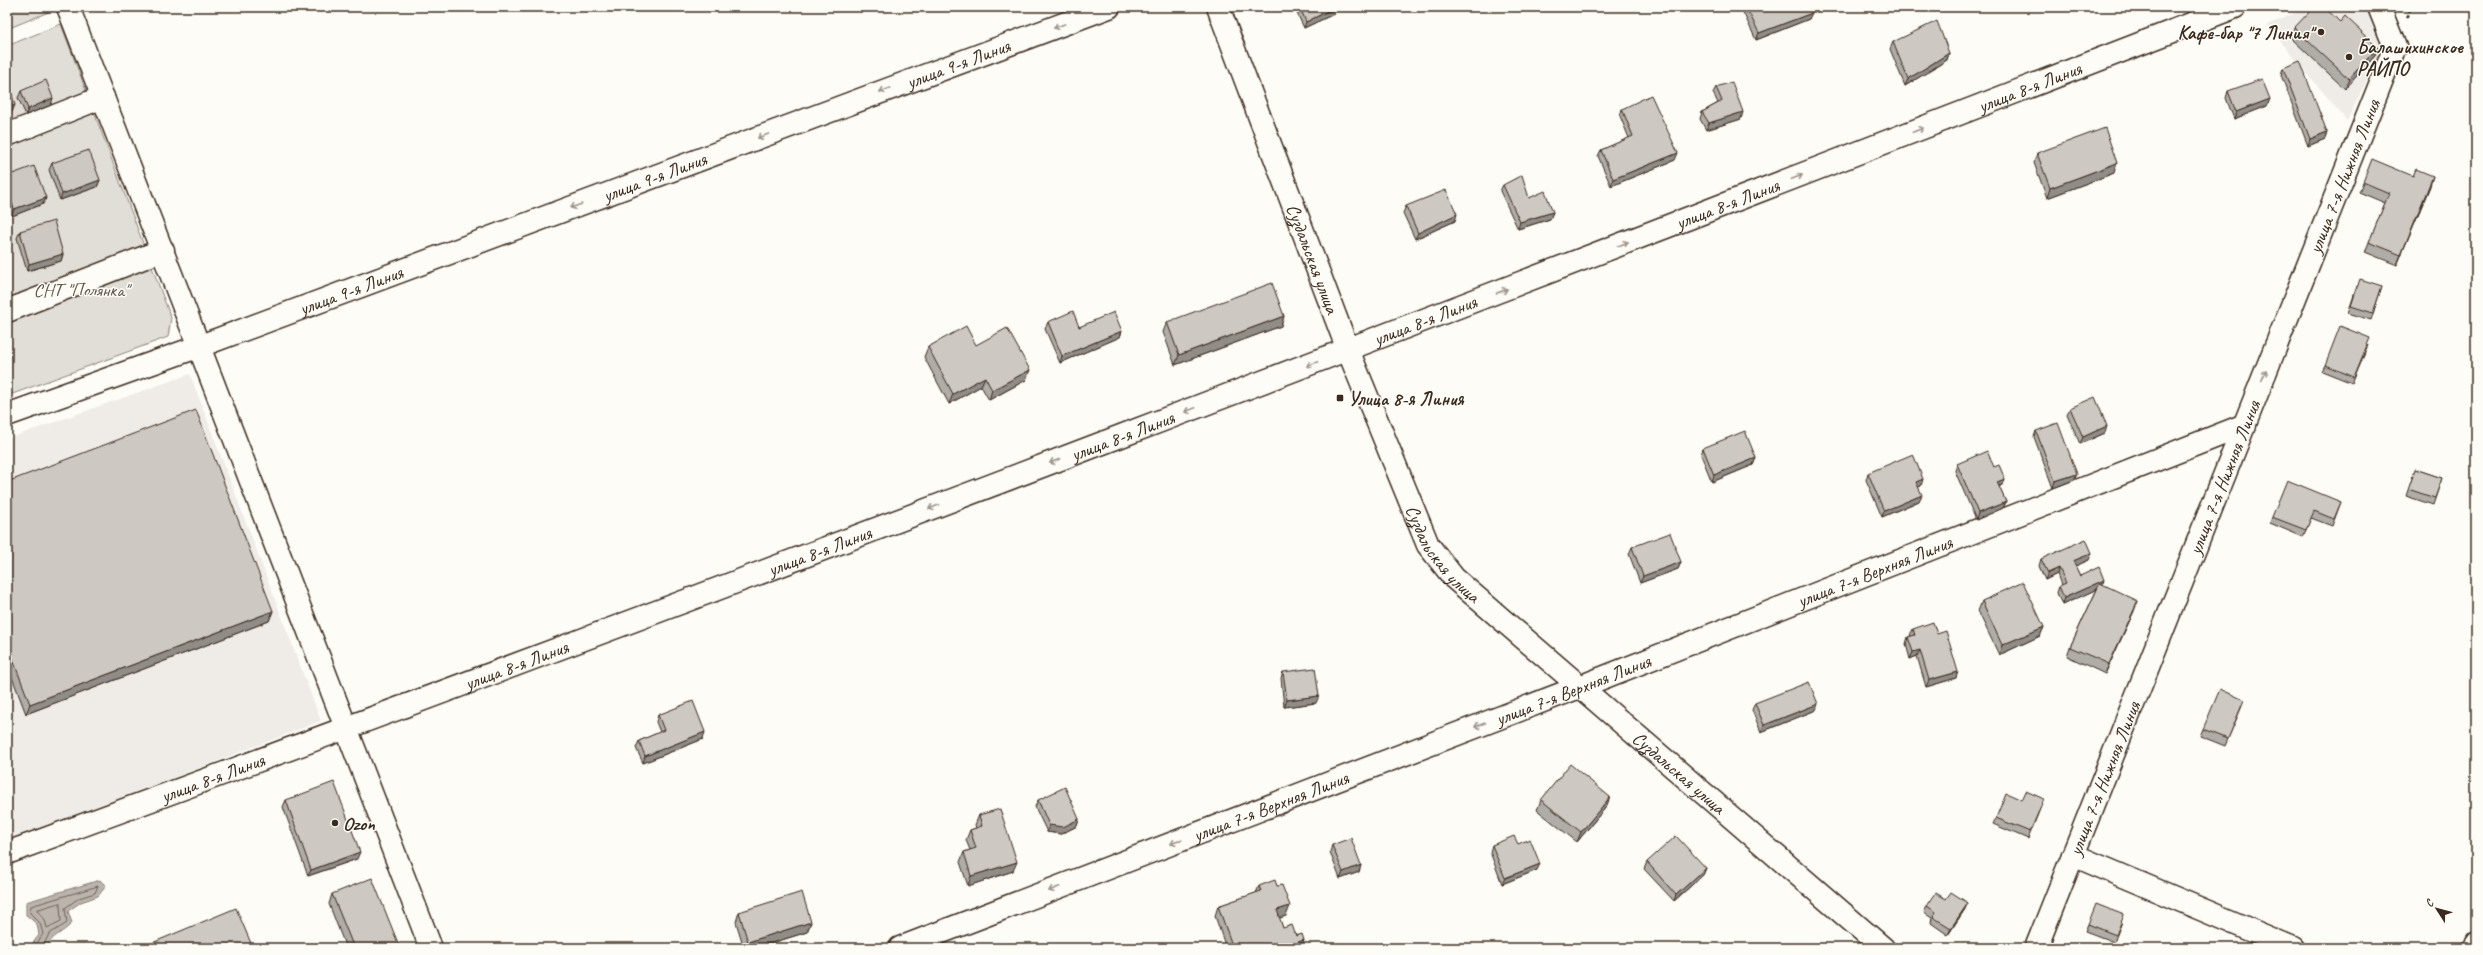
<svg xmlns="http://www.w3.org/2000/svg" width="2483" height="955" font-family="Caveat,sans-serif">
	<rect width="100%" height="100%" fill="#fdfcf7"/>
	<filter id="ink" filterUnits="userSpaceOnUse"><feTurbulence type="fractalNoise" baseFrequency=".025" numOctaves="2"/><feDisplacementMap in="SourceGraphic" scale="8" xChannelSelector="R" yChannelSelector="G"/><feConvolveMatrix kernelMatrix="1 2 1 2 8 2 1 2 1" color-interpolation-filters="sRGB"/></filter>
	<g filter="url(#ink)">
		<g fill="#efece7">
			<path d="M 2309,7 L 2365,7 L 2384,44 L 2347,121 L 2267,25 Z"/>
			<path d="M 190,374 L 321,721 L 7,842 L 7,439 Z"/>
		</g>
		<g fill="#e1ded7" stroke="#8e847a">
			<path d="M 7,7 L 61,7 L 7,29 Z"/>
			<path d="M 61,24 L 171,318 L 168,337 L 7,396 L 7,46 Z"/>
		</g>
		<path fill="#bbb4ad" stroke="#887d74" d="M 100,880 L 106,886 L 98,896 L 81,902 L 68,911 L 72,923 C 62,934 53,934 46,948 L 29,948 L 39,935 L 37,924 L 26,915 L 26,902 Z"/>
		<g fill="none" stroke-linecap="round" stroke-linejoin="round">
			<g stroke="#6e6157" stroke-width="1">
				<path d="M 60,903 L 61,921 L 47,928 L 45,920 L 37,910 Z"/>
				<path d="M 34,948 L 43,934 L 40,923 L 30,913 L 31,906 L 98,886 L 95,893 L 79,898 L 65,908 L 67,923 L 49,934 L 42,948"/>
			</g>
			<defs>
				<g id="minor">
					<path d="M 68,7 L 431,948"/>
					<path id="s1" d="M 1218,7 L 1348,350 L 1428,545 L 1454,578 L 1883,948"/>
					<path d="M 7,135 L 103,97"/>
					<path d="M 7,311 L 163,250"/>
					<path id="s2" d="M 7,415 L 200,346 L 1109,7"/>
					<path id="s3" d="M 7,853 C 753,580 1494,294 2235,7"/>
					<path d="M 2073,855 L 2293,948"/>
					<path id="s4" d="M 900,948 L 1582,686 L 2245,425"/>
					<path id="s5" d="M 2036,948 L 2395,47 L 2379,7"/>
					<path d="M 2474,948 L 2476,943"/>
				</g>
			</defs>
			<use href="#minor" stroke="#3b2a1e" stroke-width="25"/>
			<path stroke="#3b2a1e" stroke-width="2.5" stroke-dasharray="4 3" stroke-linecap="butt" d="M 2406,18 L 2411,7"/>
			<use href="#minor" stroke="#fdfcf7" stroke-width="22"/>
		</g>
		<g fill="#b0aca7" stroke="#3b2a1e">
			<path d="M 1294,7 L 1336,7 L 1334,14 L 1304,28 Z"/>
			<path d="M 1743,7 L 1809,7 L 1809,19 L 1756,40 L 1742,10 Z"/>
			<path d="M 2340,22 L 2378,47 L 2374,57 L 2345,89 L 2291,38 L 2294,28 Z"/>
			<path d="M 1893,42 L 1949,53 L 1947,60 L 1905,86 L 1890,49 Z"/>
			<path d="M 2283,68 L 2327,132 L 2325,139 L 2308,146 L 2281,75 Z"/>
			<path d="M 1716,87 L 1741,119 L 1706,130 L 1700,119 L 1702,112 L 1718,103 L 1713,93 Z"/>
			<path d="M 21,91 L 51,105 L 26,115 L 18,98 Z"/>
			<path d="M 2228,91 L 2267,106 L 2234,119 L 2226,98 Z"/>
			<path d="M 1622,109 L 1675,160 L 1611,186 L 1598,156 L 1601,150 L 1629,138 L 1620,116 Z"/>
			<path d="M 2037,153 L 2114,173 L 2047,198 L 2034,163 Z"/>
			<path d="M 52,163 L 100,180 L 97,187 L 60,200 L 49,170 Z"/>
			<path d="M 7,176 L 46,198 L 43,204 L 12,216 L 7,202 Z"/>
			<path d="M 2363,182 L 2430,186 L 2397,265 L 2365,252 L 2385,203 L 2359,192 Z"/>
			<path d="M 1503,185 L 1529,198 L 1553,212 L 1550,219 L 1518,229 L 1500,191 Z"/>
			<path d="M 1406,206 L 1455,221 L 1415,239 L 1403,213 Z"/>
			<path d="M 20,231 L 63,254 L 61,261 L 27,271 L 17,238 Z"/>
			<path d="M 2357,286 L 2382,286 L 2371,320 L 2348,313 Z"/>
			<path d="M 1284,316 L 1281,326 L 1175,365 L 1163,332 L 1167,322 Z"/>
			<path d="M 1048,322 L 1079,327 L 1122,331 L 1120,337 L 1060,363 L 1045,329 Z"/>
			<path d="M 2368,345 L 2352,383 L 2322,371 L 2325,365 Z"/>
			<path d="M 928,347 L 1026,380 L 989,400 L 981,386 L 949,404 L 924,357 Z"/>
			<path d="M 2070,408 L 2105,433 L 2080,444 L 2067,414 Z"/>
			<path d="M 2036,431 L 2077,474 L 2074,480 L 2053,488 L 2034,437 Z"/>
			<path d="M 1703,448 L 1756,458 L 1753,465 L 1712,482 L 1701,455 Z"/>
			<path d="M 1957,464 L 1994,467 L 2005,479 L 2002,485 L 1999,487 L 2006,502 L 2003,508 L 1976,520 L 1955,471 Z"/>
			<path d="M 2415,469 L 2442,478 L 2433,505 L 2406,496 Z"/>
			<path d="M 1868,473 L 1921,486 L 1918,487 L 1919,501 L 1882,517 L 1866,480 Z"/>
			<path d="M 7,482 L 273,611 L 269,621 L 26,714 L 7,664 Z"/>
			<path d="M 2341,502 L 2332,526 L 2311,518 L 2303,537 L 2270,523 L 2272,517 Z"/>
			<path d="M 1632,547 L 1681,562 L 1678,569 L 1640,583 L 1629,554 Z"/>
			<path d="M 2041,559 L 2089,560 L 2075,566 L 2080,576 L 2103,585 L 2134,611 L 2105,674 L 2067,656 L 2070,647 L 2097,589 L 2062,605 L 2057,593 L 2059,586 L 2061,585 L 2057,574 L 2045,580 L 2039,566 Z"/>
			<path d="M 1982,601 L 2044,627 L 2040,636 L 1999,655 L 1978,611 Z"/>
			<path d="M 1913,629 L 1937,634 L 1956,678 L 1926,687 L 1917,656 L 1910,659 L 1906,644 L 1908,637 L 1911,636 L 1910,635 Z"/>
			<path d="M 1283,672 L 1316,703 L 1284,707 L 1281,678 Z"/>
			<path d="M 1755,703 L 1816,710 L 1761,732 L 1752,710 Z"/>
			<path d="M 2242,706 L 2225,746 L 2200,736 L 2203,729 Z"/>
			<path d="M 658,715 L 703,739 L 643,763 L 636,748 L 639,741 L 660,732 L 656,722 Z"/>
			<path d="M 1610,797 L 1606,807 L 1577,842 L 1537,810 L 1541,800 Z"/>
			<path d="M 2044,799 L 2028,839 L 1993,824 L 1996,818 L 2022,800 Z"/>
			<path d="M 286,800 L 357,859 L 308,876 L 283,807 Z"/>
			<path d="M 1038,800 L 1079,819 L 1077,826 L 1061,834 L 1047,832 L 1035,807 Z"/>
			<path d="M 979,815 L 1013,871 L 968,886 L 960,862 L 964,852 L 970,850 L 966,840 L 970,830 L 976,828 L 975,825 Z"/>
			<path d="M 1518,844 L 1537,870 L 1502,884 L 1490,852 L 1492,845 Z"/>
			<path d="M 1332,845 L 1361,865 L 1359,872 L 1340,879 L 1330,852 Z"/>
			<path d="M 1647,862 L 1706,868 L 1703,875 L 1674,901 L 1644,869 Z"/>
			<path d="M 1259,886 L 1286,916 L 1279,918 L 1283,928 L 1296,936 L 1304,940 L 1301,948 L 1226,948 L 1215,916 L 1218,906 L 1256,893 Z"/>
			<path d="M 332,894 L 400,948 L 346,948 L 329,904 Z"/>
			<path d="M 1946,899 L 1965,909 L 1948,935 L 1931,923 L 1932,918 L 1924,913 L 1927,906 Z"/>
			<path d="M 739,912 L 811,922 L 807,932 L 756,948 L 744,948 L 736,922 Z"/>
			<path d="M 2122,922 L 2114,942 L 2085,931 L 2088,924 Z"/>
		</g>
		<g fill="#908c88" stroke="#3b2a1e">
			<path d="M 1336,7 L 1334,14 L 1304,28 L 1306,22 Z"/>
			<path d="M 1812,13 L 1809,19 L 1756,40 L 1759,33 Z"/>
			<path d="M 2378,47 L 2374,57 L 2345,89 L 2349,79 Z"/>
			<path d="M 1949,53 L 1947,60 L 1905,86 L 1908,79 Z"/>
			<path d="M 53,98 L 51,105 L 26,115 L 28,109 Z"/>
			<path d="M 2270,99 L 2267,106 L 2234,119 L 2236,112 Z"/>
			<path d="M 15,105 L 12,112 L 7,114 L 7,108 Z"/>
			<path d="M 1743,112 L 1741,119 L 1706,130 L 1709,123 Z"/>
			<path d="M 2327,132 L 2325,139 L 2308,146 L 2310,139 Z"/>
			<path d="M 1678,153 L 1675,160 L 1611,186 L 1613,179 Z"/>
			<path d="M 2117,163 L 2114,173 L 2047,198 L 2050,188 Z"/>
			<path d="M 2433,176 L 2430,186 L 2397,265 L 2401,255 Z"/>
			<path d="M 100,180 L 97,187 L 60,200 L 62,194 Z"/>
			<path d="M 46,198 L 43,204 L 12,216 L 14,209 Z"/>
			<path d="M 1553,212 L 1550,219 L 1518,229 L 1520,222 Z"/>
			<path d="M 1457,214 L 1455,221 L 1415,239 L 1418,233 Z"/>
			<path d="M 63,254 L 61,261 L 27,271 L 29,264 Z"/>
			<path d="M 1284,316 L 1281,326 L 1175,365 L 1179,355 Z"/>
			<path d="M 1122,331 L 1120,337 L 1060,363 L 1062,356 Z"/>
			<path d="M 1030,370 L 1026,380 L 989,400 L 992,390 Z"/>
			<path d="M 985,377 L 981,386 L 949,404 L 953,394 Z"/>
			<path d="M 2107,426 L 2105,433 L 2080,444 L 2083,437 Z"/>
			<path d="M 1756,458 L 1753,465 L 1712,482 L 1714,475 Z"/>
			<path d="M 2077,474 L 2074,480 L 2053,488 L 2055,481 Z"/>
			<path d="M 1923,479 L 1921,486 L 1914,489 L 1916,482 Z"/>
			<path d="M 2005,479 L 2002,485 L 1995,488 L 1997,482 Z"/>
			<path d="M 1922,495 L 1919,501 L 1882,517 L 1884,511 Z"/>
			<path d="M 2006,502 L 2003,508 L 1976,520 L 1978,513 Z"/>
			<path d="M 2092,553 L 2089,560 L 2071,568 L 2073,561 Z"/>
			<path d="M 1681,562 L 1678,569 L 1640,583 L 1643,576 Z"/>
			<path d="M 2059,568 L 2057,574 L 2045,580 L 2048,573 Z"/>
			<path d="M 2104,580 L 2102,587 L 2062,605 L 2064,598 Z"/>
			<path d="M 2138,601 L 2134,611 L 2105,674 L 2109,664 Z"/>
			<path d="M 273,611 L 269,621 L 26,714 L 30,704 Z"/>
			<path d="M 2044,627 L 2040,636 L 1999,655 L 2002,645 Z"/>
			<path d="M 1920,650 L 1917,656 L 1910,659 L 1913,652 Z"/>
			<path d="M 1958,672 L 1956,678 L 1926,687 L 1929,680 Z"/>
			<path d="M 1319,696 L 1316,703 L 1284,707 L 1287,700 Z"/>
			<path d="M 1818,704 L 1816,710 L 1761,732 L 1764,725 Z"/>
			<path d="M 705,732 L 703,739 L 643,763 L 645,756 Z"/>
			<path d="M 1610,797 L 1606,807 L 1577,842 L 1581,832 Z"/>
			<path d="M 1079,819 L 1077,826 L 1061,834 L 1047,832 L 1049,825 Z"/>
			<path d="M 360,852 L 357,859 L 308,876 L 311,870 Z"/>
			<path d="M 1017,862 L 1013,871 L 968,886 L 971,876 Z"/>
			<path d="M 1540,864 L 1537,870 L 1502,884 L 1505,878 Z"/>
			<path d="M 1361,865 L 1359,872 L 1340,879 L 1343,872 Z"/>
			<path d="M 1706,868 L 1703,875 L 1674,901 L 1676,895 Z"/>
			<path d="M 1968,903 L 1965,909 L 1948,935 L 1951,928 Z"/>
			<path d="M 1290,906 L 1286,916 L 1273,920 L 1277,910 Z"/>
			<path d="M 811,922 L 807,932 L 756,948 L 746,948 L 748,942 Z"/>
			<path d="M 1304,940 L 1301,948 L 1296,948 L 1298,942 Z"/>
			<path d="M 1284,945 L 1283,948 L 1275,948 Z"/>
		</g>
		<g fill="#cdc8c2" stroke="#3b2a1e">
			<path d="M 1300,7 L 1336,7 L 1306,22 Z"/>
			<path d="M 1746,7 L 1809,7 L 1812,13 L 1759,33 Z"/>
			<path d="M 2314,7 L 2324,7 L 2340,22 L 2345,16 L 2378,47 L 2349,79 L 2294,28 Z"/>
			<path d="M 1937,21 L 1949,53 L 1908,79 L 1893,42 Z"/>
			<path d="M 2300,61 L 2327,132 L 2310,139 L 2283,68 Z"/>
			<path d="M 2262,79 L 2270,99 L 2236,112 L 2228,91 Z"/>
			<path d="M 7,80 L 15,105 L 7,108 Z"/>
			<path d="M 46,80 L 53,98 L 28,109 L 21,91 Z"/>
			<path d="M 1732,82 L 1743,112 L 1709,123 L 1702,112 L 1722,101 L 1716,87 Z"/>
			<path d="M 1651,95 L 1678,153 L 1613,179 L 1601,150 L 1633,136 L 1622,109 Z"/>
			<path d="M 2105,128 L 2117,163 L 2050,188 L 2037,153 Z"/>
			<path d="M 89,150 L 100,180 L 62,194 L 52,163 Z"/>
			<path d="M 2372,159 L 2413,176 L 2416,169 L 2433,176 L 2401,255 L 2369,242 L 2389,193 L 2363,182 Z"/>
			<path d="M 34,166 L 46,198 L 14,209 L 7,188 L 7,176 Z"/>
			<path d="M 1522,175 L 1529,198 L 1545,191 L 1553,212 L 1520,222 L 1503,185 Z"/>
			<path d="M 1446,190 L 1457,214 L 1418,233 L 1406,206 Z"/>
			<path d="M 54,221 L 63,254 L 29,264 L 20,231 Z"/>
			<path d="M 2360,279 L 2382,286 L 2373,313 L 2351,306 Z"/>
			<path d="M 1272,283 L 1284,316 L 1179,355 L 1167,322 Z"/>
			<path d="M 1073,311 L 1079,327 L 1114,312 L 1122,331 L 1062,356 L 1048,322 Z"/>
			<path d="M 966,326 L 976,345 L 1007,328 L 1030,370 L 992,390 L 985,377 L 953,394 L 928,347 Z"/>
			<path d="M 2340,326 L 2370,338 L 2354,377 L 2325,365 Z"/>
			<path d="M 2095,397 L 2107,426 L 2083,437 L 2070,408 Z"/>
			<path d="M 196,410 L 273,611 L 30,704 L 7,644 L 7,482 Z"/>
			<path d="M 2058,423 L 2077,474 L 2055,481 L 2036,431 Z"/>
			<path d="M 1745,431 L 1756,458 L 1714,475 L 1703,448 Z"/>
			<path d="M 1987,451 L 1994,467 L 1999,465 L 2005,479 L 1997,482 L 2006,502 L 1978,513 L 1957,464 Z"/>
			<path d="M 1913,454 L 1923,479 L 1916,482 L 1922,495 L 1884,511 L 1868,473 Z"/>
			<path d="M 2415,469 L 2442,478 L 2435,498 L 2408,489 Z"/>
			<path d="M 2287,480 L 2341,502 L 2334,519 L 2314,511 L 2306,530 L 2272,517 Z"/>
			<path d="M 1670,533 L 1681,562 L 1643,576 L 1632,547 Z"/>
			<path d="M 2086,539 L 2092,553 L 2073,561 L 2080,576 L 2099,567 L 2104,580 L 2064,598 L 2059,586 L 2066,583 L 2059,568 L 2048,573 L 2041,559 Z"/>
			<path d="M 2023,582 L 2044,627 L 2002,645 L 1982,601 Z"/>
			<path d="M 2100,583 L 2138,601 L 2109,664 L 2070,647 Z"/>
			<path d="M 1933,622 L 1937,634 L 1946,631 L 1958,672 L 1929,680 L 1920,650 L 1913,652 L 1908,637 L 1915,635 L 1913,629 Z"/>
			<path d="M 1315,668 L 1319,696 L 1287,700 L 1283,672 Z"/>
			<path d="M 1809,682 L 1818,704 L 1764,725 L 1755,703 Z"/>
			<path d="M 2220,689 L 2244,700 L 2228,739 L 2203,729 Z"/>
			<path d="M 693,701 L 705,732 L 645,756 L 639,741 L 664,730 L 658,715 Z"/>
			<path d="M 1570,764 L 1610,797 L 1581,832 L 1541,800 Z"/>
			<path d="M 334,782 L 360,852 L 311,870 L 286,800 Z"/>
			<path d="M 1065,787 L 1079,819 L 1063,827 L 1049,825 L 1038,800 Z"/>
			<path d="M 2026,791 L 2044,799 L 2030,832 L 1996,818 L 2006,793 L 2022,800 Z"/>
			<path d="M 1000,809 L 1017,862 L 971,876 L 964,852 L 976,848 L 970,830 L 982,826 L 979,815 Z"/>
			<path d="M 1514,836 L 1518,844 L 1530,839 L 1540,864 L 1505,878 L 1492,845 Z"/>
			<path d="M 1676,836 L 1706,868 L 1676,895 L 1647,862 Z"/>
			<path d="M 1351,838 L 1361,865 L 1343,872 L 1332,845 Z"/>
			<path d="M 372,878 L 400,948 L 354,948 L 332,894 Z"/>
			<path d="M 1275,880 L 1277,886 L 1282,885 L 1290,906 L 1277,910 L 1283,928 L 1292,925 L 1296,936 L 1302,934 L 1304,940 L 1298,942 L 1300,948 L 1285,948 L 1284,945 L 1275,948 L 1242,948 L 1241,947 L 1239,948 L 1233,948 L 1218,906 L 1261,891 L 1259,886 Z"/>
			<path d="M 802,892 L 811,922 L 748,942 L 739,912 Z"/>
			<path d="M 1951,892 L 1968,903 L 1951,928 L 1933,917 L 1936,912 L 1927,906 L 1936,893 L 1946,899 Z"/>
			<path d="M 2096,904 L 2124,915 L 2116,935 L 2088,924 Z"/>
			<path d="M 236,908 L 253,948 L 140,948 Z"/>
		</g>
		<defs><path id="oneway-shaft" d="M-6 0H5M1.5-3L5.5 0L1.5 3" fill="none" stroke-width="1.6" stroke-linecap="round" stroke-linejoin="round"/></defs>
		<g stroke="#9c938a">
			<use href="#oneway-shaft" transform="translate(1059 26) rotate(160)"/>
			<use href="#oneway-shaft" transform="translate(885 90) rotate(160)"/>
			<use href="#oneway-shaft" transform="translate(1918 130) rotate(-21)"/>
			<use href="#oneway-shaft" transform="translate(763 136) rotate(160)"/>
			<use href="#oneway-shaft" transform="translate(1797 177) rotate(-21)"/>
			<use href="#oneway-shaft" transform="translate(576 206) rotate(160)"/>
			<use href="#oneway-shaft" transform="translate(1623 244) rotate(-21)"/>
			<use href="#oneway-shaft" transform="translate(1502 291) rotate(-21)"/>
			<use href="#oneway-shaft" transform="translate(1312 364) rotate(159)"/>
			<use href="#oneway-shaft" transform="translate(2264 375) rotate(-68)"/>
			<use href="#oneway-shaft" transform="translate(1190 410) rotate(159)"/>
			<use href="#oneway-shaft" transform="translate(1055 461) rotate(159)"/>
			<use href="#oneway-shaft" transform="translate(934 507) rotate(159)"/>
			<use href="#oneway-shaft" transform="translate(1480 725) rotate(159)"/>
			<use href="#oneway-shaft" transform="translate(1176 842) rotate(159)"/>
			<use href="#oneway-shaft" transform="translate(1054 889) rotate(159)"/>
		</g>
	</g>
	<g fill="#3b2a1e" stroke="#fdfcf7" stroke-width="1.5">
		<circle cx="2321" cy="32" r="4"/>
		<circle cx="2349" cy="57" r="4"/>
		<rect x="1336" y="394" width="8" height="8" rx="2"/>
		<circle cx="335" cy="823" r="4"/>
	</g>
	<g text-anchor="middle" stroke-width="3" stroke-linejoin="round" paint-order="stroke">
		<g font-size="19" font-weight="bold" fill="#3b2a1e" stroke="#fdfcf7" text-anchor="start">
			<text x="2313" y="39" text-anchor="end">Кафе-бар "7 Линия"</text>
			<text x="2357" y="53">Балашихинское<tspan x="2357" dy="22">РАЙПО</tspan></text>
			<text x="1348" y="405">Улица 8-я Линия</text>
			<text x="343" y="830">Ozon</text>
		</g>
		<g font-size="19" fill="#3b2a1e" stroke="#fdfcf7">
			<text dy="7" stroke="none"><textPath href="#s2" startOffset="1014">улица 9-я Линия</textPath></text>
			<text dy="7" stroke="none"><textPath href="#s3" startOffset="2163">улица 8-я Линия</textPath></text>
			<text dy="7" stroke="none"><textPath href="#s2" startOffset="690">улица 9-я Линия</textPath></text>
			<text dy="7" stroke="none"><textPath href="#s5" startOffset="831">улица 7-я Нижняя Линия</textPath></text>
			<text dy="7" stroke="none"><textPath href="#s3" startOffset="1839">улица 8-я Линия</textPath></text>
			<text dy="7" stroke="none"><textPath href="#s1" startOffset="269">Суздальская улица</textPath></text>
			<text dy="7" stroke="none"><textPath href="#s2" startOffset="366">улица 9-я Линия</textPath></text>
			<text dy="7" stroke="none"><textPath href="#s3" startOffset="1515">улица 8-я Линия</textPath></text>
			<text dy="7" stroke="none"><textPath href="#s3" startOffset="1191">улица 8-я Линия</textPath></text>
			<text dy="7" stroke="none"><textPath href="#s5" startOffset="507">улица 7-я Нижняя Линия</textPath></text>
			<text dy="7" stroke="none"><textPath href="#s3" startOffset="867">улица 8-я Линия</textPath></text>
			<text dy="7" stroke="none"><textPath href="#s1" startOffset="593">Суздальская улица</textPath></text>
			<text dy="7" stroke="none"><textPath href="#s4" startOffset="1045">улица 7-я Верхняя Линия</textPath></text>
			<text dy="7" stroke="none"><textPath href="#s3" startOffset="543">улица 8-я Линия</textPath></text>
			<text dy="7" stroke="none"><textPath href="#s4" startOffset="721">улица 7-я Верхняя Линия</textPath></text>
			<text dy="7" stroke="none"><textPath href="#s1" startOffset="917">Суздальская улица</textPath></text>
			<text dy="7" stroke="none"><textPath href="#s3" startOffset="219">улица 8-я Линия</textPath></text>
			<text dy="7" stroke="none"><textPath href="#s5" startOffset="183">улица 7-я Нижняя Линия</textPath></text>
			<text dy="7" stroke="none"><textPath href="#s4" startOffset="397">улица 7-я Верхняя Линия</textPath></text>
		</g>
		<g font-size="19" fill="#64574c" stroke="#fdfcf7">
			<text x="81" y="296">СНТ "Полянка"</text>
		</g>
	</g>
	<rect width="2483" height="955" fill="none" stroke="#fdfcf7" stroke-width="24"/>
	<rect x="12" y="12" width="2459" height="931" fill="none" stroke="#3b2a1e" stroke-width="1.5" filter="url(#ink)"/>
	<g transform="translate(2437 909) rotate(306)" stroke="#fdfcf7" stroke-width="3" paint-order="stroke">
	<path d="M0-3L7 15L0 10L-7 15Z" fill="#3b2a1e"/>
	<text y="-6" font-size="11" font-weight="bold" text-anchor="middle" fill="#3b2a1e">С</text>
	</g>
</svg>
